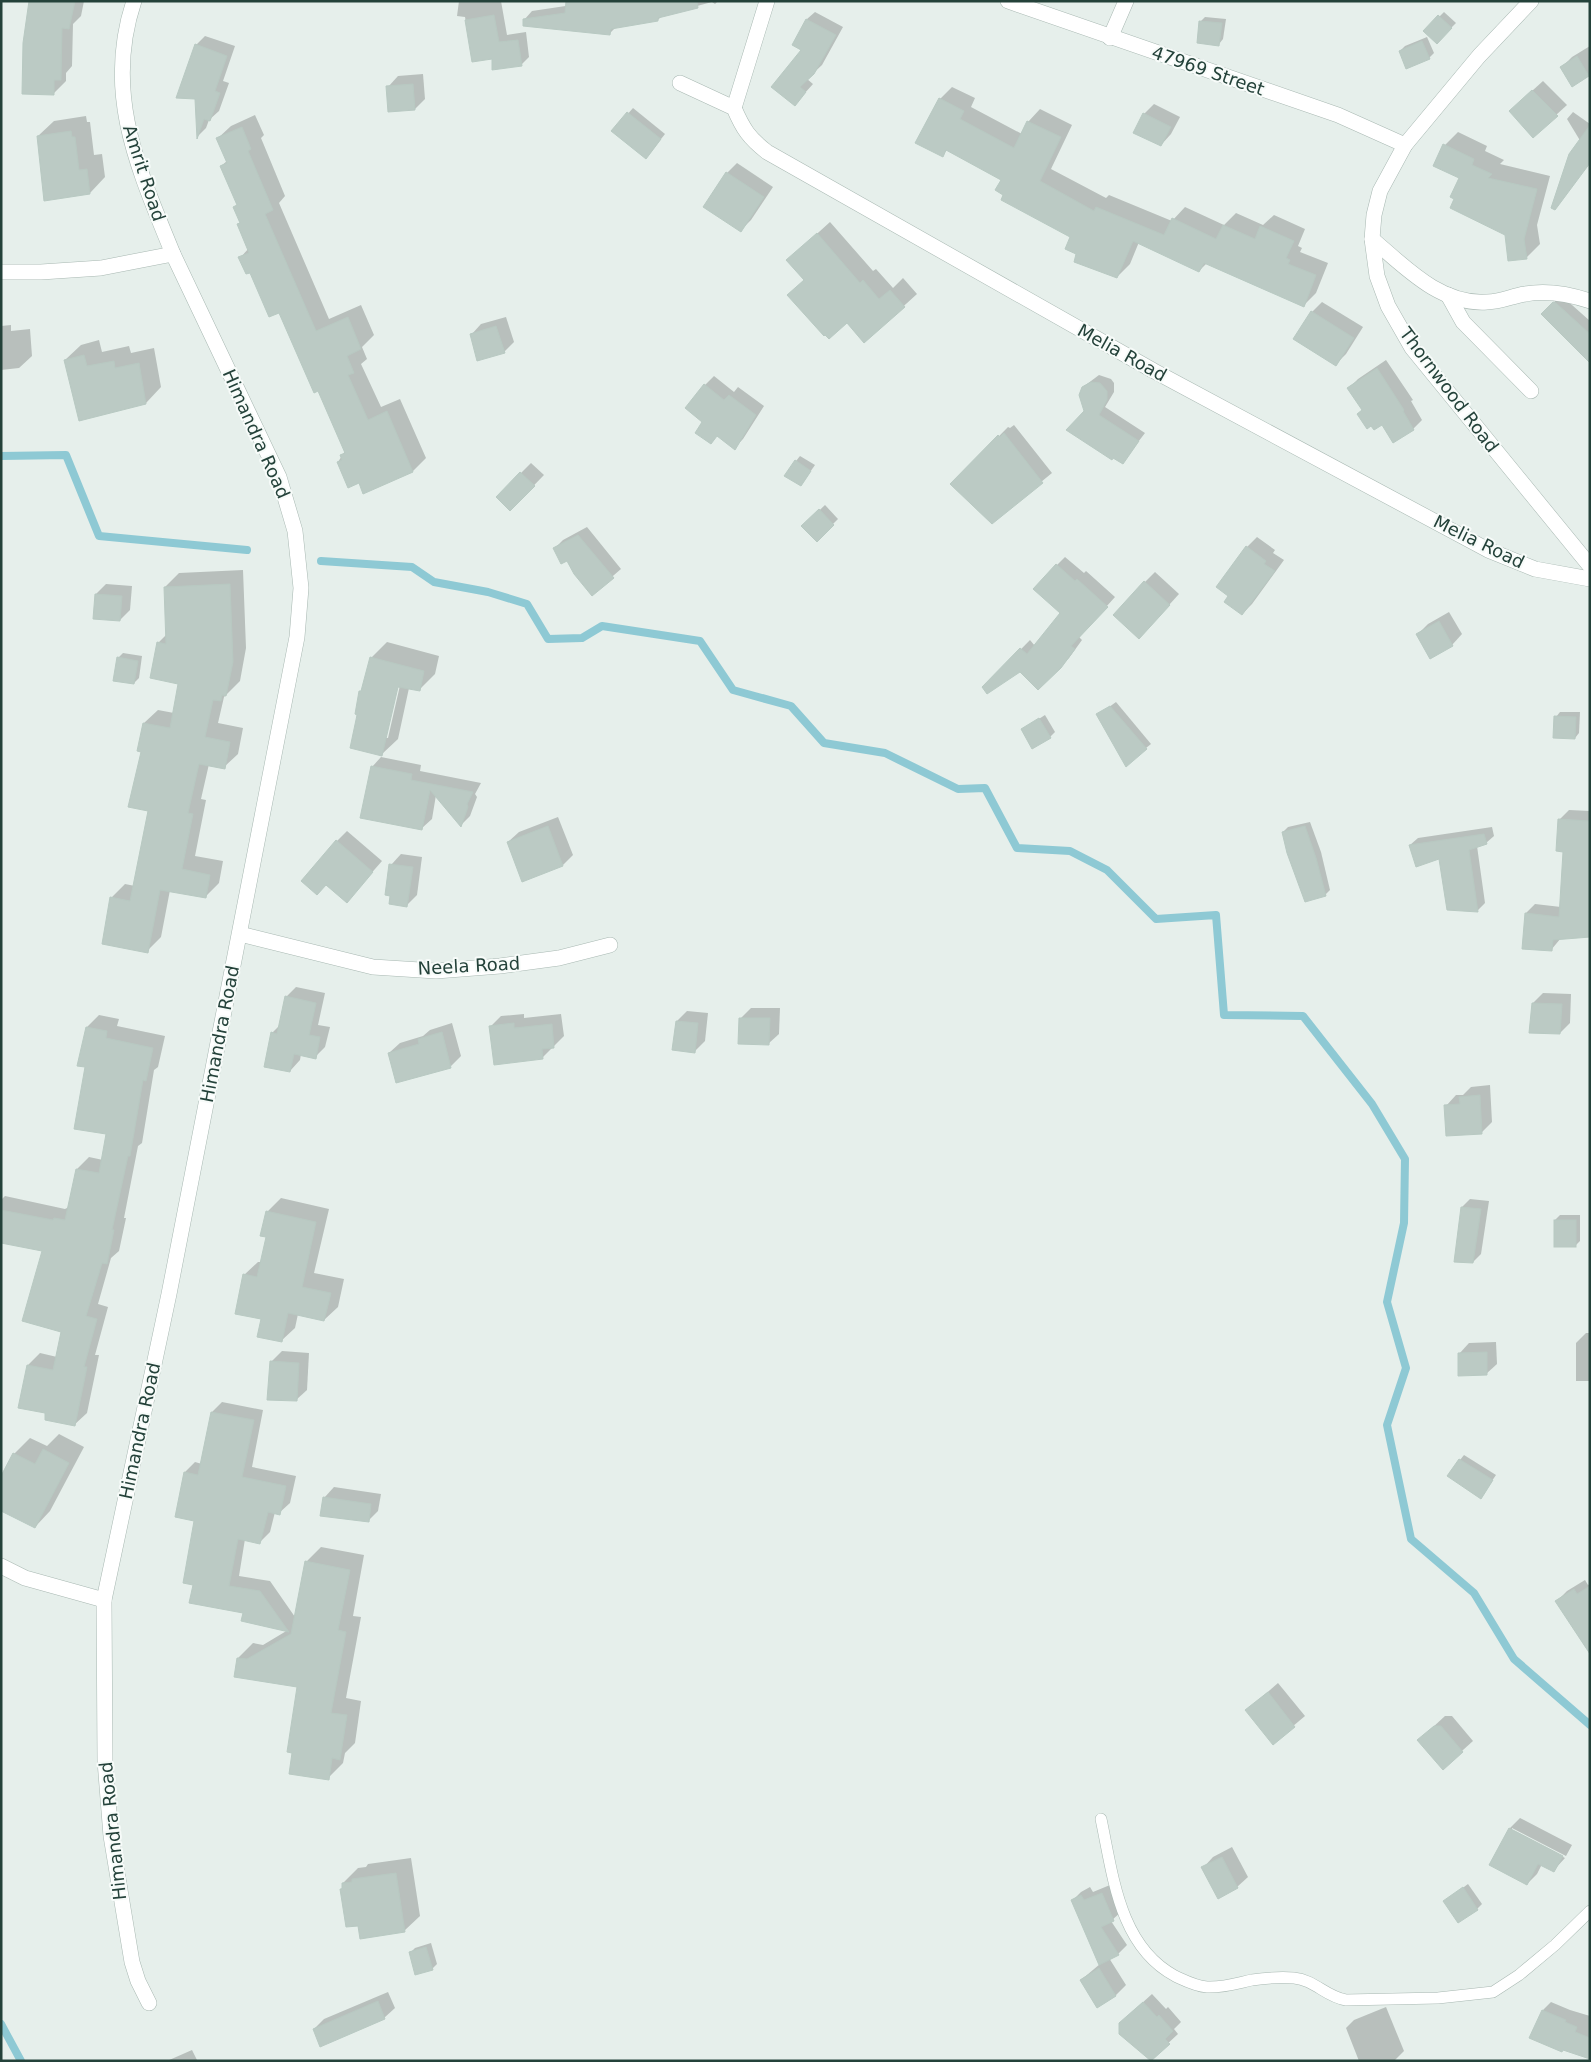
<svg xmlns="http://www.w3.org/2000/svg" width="1591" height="2062" font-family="'DejaVu Sans',sans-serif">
	<rect width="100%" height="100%" fill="#e6efeb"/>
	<g fill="#0003" fill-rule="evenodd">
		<path d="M 31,1 L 84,1 L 81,16 L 73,24 L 72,66 L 66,73 L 66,81 L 53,94 Z"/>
		<path d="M 459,1 L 501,1 L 507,35 L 526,32 L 529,57 L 521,65 L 493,57 L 473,61 L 465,17 L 457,16 Z"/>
		<path d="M 599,1 L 666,11 L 658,20 L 616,27 L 609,34 L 524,20 L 532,11 Z"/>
		<path d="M 683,1 L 718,1 L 715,4 L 712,2 L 682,10 Z"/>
		<path d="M 815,12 L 843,27 L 822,65 L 807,79 L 813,84 L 794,105 L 803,50 L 794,45 L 807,19 Z"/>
		<path d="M 1444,12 L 1456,23 L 1437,42 L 1425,31 Z"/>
		<path d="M 1205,17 L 1226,19 L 1223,39 L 1219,44 L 1201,21 Z"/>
		<path d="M 205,36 L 235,46 L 223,81 L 229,83 L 219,111 L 209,120 L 206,128 L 198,136 L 196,45 Z"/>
		<path d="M 1427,37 L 1434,53 L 1429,58 L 1400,51 L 1405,46 Z"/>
		<path d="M 1590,46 L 1590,75 L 1573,85 L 1562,67 L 1572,57 Z"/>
		<path d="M 423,74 L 425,99 L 415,109 L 388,87 L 398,76 Z"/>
		<path d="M 1543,81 L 1567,105 L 1533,136 L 1521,101 Z"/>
		<path d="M 952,87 L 975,98 L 971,107 L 1022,134 L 1028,122 L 1040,109 L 1072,125 L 1051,169 L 1106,198 L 1109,195 L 1172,221 L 1185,207 L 1224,225 L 1236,213 L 1263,225 L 1274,215 L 1305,229 L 1298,246 L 1302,248 L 1300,252 L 1328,263 L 1316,293 L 1304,305 L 1207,263 L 1199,271 L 1139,242 L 1130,264 L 1117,277 L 1077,253 L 1071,237 L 1005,194 L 1003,179 L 947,150 L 942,155 L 940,99 Z"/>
		<path d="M 1154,104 L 1180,117 L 1171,134 L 1161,145 L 1144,114 Z"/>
		<path d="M 633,108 L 665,134 L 650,153 L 613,131 Z"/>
		<path d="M 1573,112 L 1590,124 L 1590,157 L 1567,119 Z"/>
		<path d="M 255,115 L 264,135 L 261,138 L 285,196 L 279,203 L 329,319 L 361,305 L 374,335 L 362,347 L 367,359 L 361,364 L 381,407 L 400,399 L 426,458 L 413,471 L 359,481 L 338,462 L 345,451 L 319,390 L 280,311 L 240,258 L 249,248 L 239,224 L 241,222 L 235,207 L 238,204 L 221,166 L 227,161 L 217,139 L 231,126 Z"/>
		<path d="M 86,116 L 87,122 L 90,122 L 94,155 L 102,154 L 105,177 L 90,193 L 38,136 L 54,121 Z"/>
		<path d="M 1458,132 L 1487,146 L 1485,151 L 1504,160 L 1500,164 L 1550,176 L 1537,225 L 1540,244 L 1526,258 L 1507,234 L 1445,145 Z"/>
		<path d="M 737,163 L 773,187 L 751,220 L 741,230 L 727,173 Z"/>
		<path d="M 830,222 L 873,271 L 876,269 L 893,288 L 903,278 L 917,294 L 864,342 L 847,322 L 825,333 L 805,279 L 788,260 Z"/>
		<path d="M 1560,296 L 1563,297 L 1590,321 L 1590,357 L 1543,314 Z"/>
		<path d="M 1322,302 L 1363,327 L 1346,354 L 1336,364 L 1312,312 Z"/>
		<path d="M 506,317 L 514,342 L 504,352 L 471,335 L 481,324 Z"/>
		<path d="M 11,325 L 11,331 L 30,329 L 32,356 L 19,368 L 1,370 L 1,326 Z"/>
		<path d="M 99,340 L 102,352 L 129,346 L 131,353 L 154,348 L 161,387 L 146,403 L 65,360 L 81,345 Z"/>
		<path d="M 1386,360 L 1413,400 L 1411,401 L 1422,420 L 1413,429 L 1363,410 L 1349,388 L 1358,379 Z"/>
		<path d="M 1099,375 L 1111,379 L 1114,383 L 1114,392 L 1105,407 L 1145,433 L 1122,463 L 1083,387 Z"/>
		<path d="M 714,376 L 734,392 L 738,387 L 764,406 L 743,439 L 734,448 L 704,422 L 705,385 Z"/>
		<path d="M 1014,425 L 1052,473 L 992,522 L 952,484 L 1008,427 L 1010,428 Z"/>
		<path d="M 800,456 L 815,465 L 801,485 L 796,461 Z"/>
		<path d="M 531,463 L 544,475 L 510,510 L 497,497 Z"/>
		<path d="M 825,505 L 838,519 L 817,540 L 803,526 Z"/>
		<path d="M 587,527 L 621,569 L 592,594 L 568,559 L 555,548 L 563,540 Z"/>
		<path d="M 1257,537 L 1275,550 L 1273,553 L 1284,560 L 1252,604 L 1242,614 L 1230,595 L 1247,547 Z"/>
		<path d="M 1065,557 L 1084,573 L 1086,571 L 1115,597 L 1079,637 L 1082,640 L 1069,658 L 1038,688 L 1021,670 L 983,688 L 1030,640 L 1035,646 L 1061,613 L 1057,565 Z"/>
		<path d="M 243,570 L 246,648 L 240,681 L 224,697 L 218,723 L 243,728 L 238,754 L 224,767 L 209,764 L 201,799 L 206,800 L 195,856 L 223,861 L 219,883 L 205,897 L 170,890 L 161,937 L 147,951 L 111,898 L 125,884 L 135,886 L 149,810 L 142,751 L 144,723 L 158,710 L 174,713 L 179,683 L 158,643 L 167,634 L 165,587 L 179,573 Z"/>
		<path d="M 1155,572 L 1179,594 L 1149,627 L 1145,582 Z"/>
		<path d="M 106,584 L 132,586 L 130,610 L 120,620 L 96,594 Z"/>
		<path d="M 1449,612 L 1462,634 L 1452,645 L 1430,657 L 1418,634 L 1428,624 Z"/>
		<path d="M 387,642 L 439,656 L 435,674 L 419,690 L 409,688 L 398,739 L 382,754 L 363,689 L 371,658 ZM 398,680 L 401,681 L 388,738 L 385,738 Z"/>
		<path d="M 123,653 L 142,656 L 139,678 L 134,683 L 118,658 Z"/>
		<path d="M 1116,702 L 1151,744 L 1146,748 L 1098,715 Z"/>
		<path d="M 1560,712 L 1580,712 L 1579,733 L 1575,738 L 1556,717 Z"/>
		<path d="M 1045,715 L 1055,732 L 1050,737 L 1023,729 Z"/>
		<path d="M 381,757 L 421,765 L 420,771 L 481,783 L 475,794 L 477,797 L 470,816 L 461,825 L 436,795 L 432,819 L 422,828 L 372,767 Z"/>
		<path d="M 1569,810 L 1590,811 L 1590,935 L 1561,938 L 1551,950 L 1526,913 L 1535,904 L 1561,907 L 1564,850 L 1559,820 Z"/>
		<path d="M 558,817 L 573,855 L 563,865 L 508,842 L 519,832 Z"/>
		<path d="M 1310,822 L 1321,852 L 1330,890 L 1325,895 L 1283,832 L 1288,827 Z"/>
		<path d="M 1492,827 L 1494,836 L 1486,843 L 1477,846 L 1485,903 L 1478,910 L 1448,909 L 1440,857 L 1410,845 L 1418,838 Z"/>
		<path d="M 347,831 L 382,861 L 347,901 L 337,841 Z"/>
		<path d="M 401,854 L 422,857 L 417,895 L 407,905 L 391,865 Z"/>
		<path d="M 296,987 L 325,993 L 318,1025 L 330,1027 L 325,1047 L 315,1057 L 301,1054 L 300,1060 L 290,1071 L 272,1033 L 280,1025 L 286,997 Z"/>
		<path d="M 1543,993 L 1571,994 L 1570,1023 L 1560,1033 L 1533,1003 Z"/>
		<path d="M 751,1008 L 780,1008 L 779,1034 L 768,1044 L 741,1018 Z"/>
		<path d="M 687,1011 L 708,1013 L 705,1041 L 695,1051 L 677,1021 Z"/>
		<path d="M 524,1014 L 524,1018 L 561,1014 L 564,1036 L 542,1058 L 491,1026 L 501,1016 Z"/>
		<path d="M 99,1015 L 119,1019 L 117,1026 L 165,1036 L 158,1067 L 154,1070 L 142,1143 L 138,1146 L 124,1218 L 126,1218 L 119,1251 L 111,1258 L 98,1304 L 108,1307 L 95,1355 L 99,1355 L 87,1413 L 74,1425 L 46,1412 L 28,1365 L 40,1353 L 57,1357 L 63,1331 L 44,1250 L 1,1241 L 1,1200 L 5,1196 L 65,1209 L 69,1207 L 77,1169 L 89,1157 L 103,1160 L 108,1133 L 87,1066 L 87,1027 Z"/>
		<path d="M 452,1023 L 461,1056 L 451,1066 L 389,1053 L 400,1043 L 423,1036 L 430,1030 Z"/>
		<path d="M 1490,1085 L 1492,1122 L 1482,1132 L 1446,1106 L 1456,1095 L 1463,1095 L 1471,1087 Z"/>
		<path d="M 281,1198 L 329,1209 L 314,1273 L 344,1279 L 338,1307 L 324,1320 L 298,1314 L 295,1328 L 281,1341 L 262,1318 L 244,1275 L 258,1262 L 262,1262 L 267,1237 L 267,1212 Z"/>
		<path d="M 1470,1199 L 1489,1201 L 1481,1254 L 1473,1262 L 1462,1207 Z"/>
		<path d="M 1560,1215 L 1580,1215 L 1580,1241 L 1575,1246 L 1555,1220 Z"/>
		<path d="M 1586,1333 L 1590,1333 L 1590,1381 L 1576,1381 L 1576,1343 Z"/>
		<path d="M 1496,1342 L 1497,1364 L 1486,1374 L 1459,1354 L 1469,1343 Z"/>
		<path d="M 282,1351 L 309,1353 L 307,1390 L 296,1400 L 271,1362 Z"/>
		<path d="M 222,1402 L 263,1410 L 252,1467 L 296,1476 L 290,1503 L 279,1513 L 275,1512 L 270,1532 L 260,1542 L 245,1539 L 239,1576 L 270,1581 L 295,1617 L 306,1562 L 321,1547 L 364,1555 L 353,1616 L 361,1617 L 346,1698 L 361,1701 L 355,1743 L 345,1753 L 343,1763 L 328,1778 L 299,1686 L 238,1658 L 253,1643 L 263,1645 L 288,1630 L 243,1620 L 244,1612 L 194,1584 L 196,1520 L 185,1472 L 195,1462 L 202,1464 L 212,1412 Z"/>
		<path d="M 59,1434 L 84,1447 L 50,1511 L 35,1527 L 1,1479 L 14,1454 L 30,1438 L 47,1446 Z"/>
		<path d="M 1464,1455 L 1496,1475 L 1481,1497 L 1460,1460 Z"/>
		<path d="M 334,1487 L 381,1494 L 378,1511 L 368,1521 L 324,1498 Z"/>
		<path d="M 1585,1580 L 1588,1585 L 1590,1584 L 1590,1652 L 1557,1601 L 1567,1591 Z"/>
		<path d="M 1278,1683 L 1305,1716 L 1273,1743 L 1247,1710 Z"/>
		<path d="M 1445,1716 L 1452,1716 L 1473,1741 L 1443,1768 L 1419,1740 Z"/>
		<path d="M 1520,1818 L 1572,1845 L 1566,1856 L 1512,1828 L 1512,1830 L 1565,1858 L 1554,1870 L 1542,1864 L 1537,1874 L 1527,1884 L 1491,1865 L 1510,1828 Z"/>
		<path d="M 1232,1847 L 1248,1877 L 1237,1887 L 1203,1868 L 1213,1857 Z"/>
		<path d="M 411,1858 L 420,1916 L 404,1931 L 359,1924 L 341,1889 L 343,1887 L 343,1883 L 358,1868 L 366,1867 L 368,1864 Z"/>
		<path d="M 1468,1884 L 1482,1904 L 1477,1909 L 1445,1901 Z"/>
		<path d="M 1110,1885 L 1122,1911 L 1111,1921 L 1127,1945 L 1118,1954 L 1109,1958 L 1126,1985 L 1116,1995 L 1097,2006 L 1081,1980 L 1100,1964 L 1073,1900 L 1081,1892 L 1090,1887 L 1093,1892 Z"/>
		<path d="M 431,1943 L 437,1964 L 432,1969 L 410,1953 L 415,1948 Z"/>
		<path d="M 388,1992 L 395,2008 L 384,2018 L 314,2029 L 324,2019 Z"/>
		<path d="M 1152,1994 L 1166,2009 L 1168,2007 L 1181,2022 L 1174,2029 L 1178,2034 L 1151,2059 L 1130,2014 Z"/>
		<path d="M 1551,2002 L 1570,2010 L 1590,2016 L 1590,2054 L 1534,2031 L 1543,2010 Z"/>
		<path d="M 1386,2007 L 1404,2051 L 1394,2061 L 1359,2061 L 1346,2028 L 1354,2020 Z"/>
		<path d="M 192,2050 L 197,2060 L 200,2061 L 167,2061 Z"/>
	</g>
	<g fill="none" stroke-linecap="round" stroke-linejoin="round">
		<g stroke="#8ec9d4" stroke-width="8">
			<path d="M 1,456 L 66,455 L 99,536 L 247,550"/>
			<path d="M 321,561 L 412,567 L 434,582 L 488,592 L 527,604 L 548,639 L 582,638 L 602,626 L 700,641 L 733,690 L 791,706 L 824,743 L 885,753 L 958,789 L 985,788 L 1017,848 L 1070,851 L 1107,870 L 1156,919 L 1216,915 L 1224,1015 L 1303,1016 L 1372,1104 L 1405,1159 L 1404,1223 L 1387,1302 L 1406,1368 L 1387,1425 L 1411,1539 L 1474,1593 L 1514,1659 L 1590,1725"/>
			<path d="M 1,2024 L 21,2061"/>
		</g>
	</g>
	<g fill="#bbcac4" stroke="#b8c9c2">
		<path d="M 29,1 L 75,1 L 69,29 L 62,28 L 61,80 L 54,80 L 54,95 L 22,94 L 23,43 Z"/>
		<path d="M 566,1 L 697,1 L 698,8 L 658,18 L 658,21 L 611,29 L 610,35 L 523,26 L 523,19 L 565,13 Z"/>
		<path d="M 494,15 L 499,42 L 518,40 L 522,66 L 492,70 L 492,59 L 472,62 L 465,20 Z"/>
		<path d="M 1438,15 L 1452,28 L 1437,44 L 1423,31 Z"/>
		<path d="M 806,19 L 836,35 L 814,74 L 800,87 L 806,92 L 795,106 L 771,87 L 801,50 L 792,45 Z"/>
		<path d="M 1199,21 L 1222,23 L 1219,46 L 1197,43 Z"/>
		<path d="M 1422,41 L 1430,59 L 1406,69 L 1399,51 Z"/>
		<path d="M 195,44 L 227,56 L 215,91 L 220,93 L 210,121 L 204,119 L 197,139 L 195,99 L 176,98 Z"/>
		<path d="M 1577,56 L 1589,76 L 1572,87 L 1560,67 Z"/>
		<path d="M 413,84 L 415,110 L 388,112 L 386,86 Z"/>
		<path d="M 1532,90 L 1558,116 L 1533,138 L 1509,111 Z"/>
		<path d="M 939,98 L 964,111 L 960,119 L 1014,148 L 1027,121 L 1061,137 L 1040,181 L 1094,211 L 1096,207 L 1164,235 L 1172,218 L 1216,239 L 1223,225 L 1255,239 L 1260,226 L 1294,241 L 1286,258 L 1290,260 L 1288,264 L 1316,275 L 1304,307 L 1204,263 L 1199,272 L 1133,241 L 1117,278 L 1074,262 L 1076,254 L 1065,249 L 1070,237 L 1001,200 L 1003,195 L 995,190 L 1001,180 L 946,150 L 943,157 L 915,143 Z"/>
		<path d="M 627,112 L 661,139 L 646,159 L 611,131 Z"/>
		<path d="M 1143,113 L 1171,127 L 1161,146 L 1133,133 Z"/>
		<path d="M 1590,125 L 1590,163 L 1555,210 L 1551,208 L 1569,154 Z"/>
		<path d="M 242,127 L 251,149 L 248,151 L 273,210 L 265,214 L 316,331 L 348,317 L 361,349 L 347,356 L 354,373 L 348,375 L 368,420 L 387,411 L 413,472 L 363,494 L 359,483 L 348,488 L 337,462 L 342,460 L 340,455 L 345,453 L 318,391 L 314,393 L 279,313 L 269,317 L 250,273 L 246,274 L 238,257 L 249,253 L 237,224 L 240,223 L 233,207 L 237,205 L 220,166 L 227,163 L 216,138 Z"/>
		<path d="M 71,131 L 72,137 L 75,137 L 79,170 L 87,169 L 90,194 L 44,201 L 37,136 Z"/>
		<path d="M 1443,144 L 1474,159 L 1472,165 L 1492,174 L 1488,178 L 1537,189 L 1524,239 L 1527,259 L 1508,261 L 1505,235 L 1450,208 L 1454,199 L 1450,197 L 1459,178 L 1433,166 Z"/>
		<path d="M 726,172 L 764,197 L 741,232 L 703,207 Z"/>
		<path d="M 817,233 L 860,283 L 863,280 L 879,299 L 890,290 L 905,307 L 864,343 L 847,323 L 829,339 L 825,335 L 824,336 L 787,295 L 804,280 L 786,260 Z"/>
		<path d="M 1553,302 L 1556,303 L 1590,334 L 1590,363 L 1541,314 Z"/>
		<path d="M 1311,311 L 1354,338 L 1336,366 L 1293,339 Z"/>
		<path d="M 496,326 L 505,353 L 477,361 L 470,334 Z"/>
		<path d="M 84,355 L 87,366 L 114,361 L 115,368 L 139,363 L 146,404 L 79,421 L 64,360 Z"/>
		<path d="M 1377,368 L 1404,410 L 1403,411 L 1414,430 L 1393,443 L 1382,425 L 1374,430 L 1371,426 L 1367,429 L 1357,414 L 1362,410 L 1347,388 Z"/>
		<path d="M 1091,382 L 1100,383 L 1107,391 L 1107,400 L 1099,415 L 1139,441 L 1123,464 L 1113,458 L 1112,460 L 1066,430 L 1084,411 L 1079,395 L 1082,387 Z"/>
		<path d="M 704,384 L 724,400 L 729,395 L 756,415 L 735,450 L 717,436 L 711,444 L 695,433 L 702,422 L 685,408 Z"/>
		<path d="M 1004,433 L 1043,483 L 992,524 L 950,484 L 998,435 L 1000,437 Z"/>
		<path d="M 795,460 L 811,471 L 801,486 L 784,476 Z"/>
		<path d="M 520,472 L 535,486 L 510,511 L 496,497 Z"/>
		<path d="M 819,509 L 834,525 L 817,542 L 801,526 Z"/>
		<path d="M 578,535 L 614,578 L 592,596 L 574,574 L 567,561 L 561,564 L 553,548 Z"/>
		<path d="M 1246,546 L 1266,561 L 1264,564 L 1275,571 L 1242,615 L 1224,602 L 1228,596 L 1216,587 Z"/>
		<path d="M 1056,564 L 1075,581 L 1077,579 L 1108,607 L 1071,646 L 1075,649 L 1061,668 L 1038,690 L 1020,672 L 987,694 L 982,687 L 1020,648 L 1027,654 L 1060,613 L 1033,589 Z"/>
		<path d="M 1144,581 L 1170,605 L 1139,639 L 1113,615 Z"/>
		<path d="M 230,584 L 233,662 L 226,696 L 222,695 L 221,701 L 213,700 L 205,737 L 230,742 L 225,769 L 199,764 L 188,813 L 193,814 L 182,869 L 210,875 L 206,898 L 160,890 L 148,953 L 102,944 L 110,897 L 130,901 L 148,811 L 128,807 L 141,752 L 137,751 L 143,723 L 170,728 L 178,684 L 150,678 L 157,642 L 166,644 L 164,587 Z"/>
		<path d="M 95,594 L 122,596 L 120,621 L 93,619 Z"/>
		<path d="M 1439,621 L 1453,646 L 1430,659 L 1416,634 Z"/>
		<path d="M 117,657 L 138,661 L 134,684 L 113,681 Z"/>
		<path d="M 370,657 L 424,671 L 420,691 L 398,687 L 382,756 L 350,748 L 357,715 L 355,714 L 359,691 L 361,691 Z"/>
		<path d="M 1110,706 L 1147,749 L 1126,767 L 1096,714 Z"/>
		<path d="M 1554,716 L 1576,717 L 1575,739 L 1553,738 Z"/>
		<path d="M 1039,718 L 1051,738 L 1032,749 L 1021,729 Z"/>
		<path d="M 371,766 L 412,774 L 411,780 L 473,792 L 467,804 L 468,807 L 461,827 L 430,790 L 422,830 L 360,818 Z"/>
		<path d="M 1558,819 L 1590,821 L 1590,937 L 1553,940 L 1552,951 L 1522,949 L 1525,913 L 1559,917 L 1563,852 L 1556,851 Z"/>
		<path d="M 548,826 L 563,866 L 522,882 L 507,842 Z"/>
		<path d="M 1305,826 L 1316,858 L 1326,896 L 1305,902 L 1287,853 L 1282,832 Z"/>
		<path d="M 1484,834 L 1487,844 L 1469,850 L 1478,912 L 1447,910 L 1439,859 L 1416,867 L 1409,845 Z"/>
		<path d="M 336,840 L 373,872 L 347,903 L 326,885 L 317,895 L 301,881 Z"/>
		<path d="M 389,864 L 413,867 L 407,907 L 389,904 L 390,896 L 385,895 Z"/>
		<path d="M 285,996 L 316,1003 L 309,1035 L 320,1037 L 316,1059 L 294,1054 L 290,1072 L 264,1067 L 271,1032 L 277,1034 Z"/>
		<path d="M 1532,1003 L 1562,1004 L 1560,1034 L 1529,1033 Z"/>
		<path d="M 739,1018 L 770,1018 L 769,1045 L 738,1044 Z"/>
		<path d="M 676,1021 L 698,1023 L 695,1053 L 672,1050 Z"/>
		<path d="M 514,1023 L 514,1028 L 552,1024 L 554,1048 L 542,1049 L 543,1059 L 494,1065 L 489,1026 Z"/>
		<path d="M 86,1027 L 107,1031 L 106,1038 L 153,1048 L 146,1081 L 143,1080 L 130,1156 L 128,1156 L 112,1230 L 114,1230 L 107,1264 L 102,1263 L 86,1316 L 97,1319 L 84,1367 L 87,1367 L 75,1426 L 45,1420 L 45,1413 L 18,1408 L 27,1365 L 53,1370 L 61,1332 L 22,1321 L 42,1251 L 1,1243 L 1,1210 L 53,1220 L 54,1218 L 65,1220 L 76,1169 L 99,1173 L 106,1134 L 74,1129 L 85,1067 L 77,1066 Z"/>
		<path d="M 442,1032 L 451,1068 L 396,1083 L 388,1053 L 419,1044 L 418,1039 Z"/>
		<path d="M 1480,1095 L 1482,1134 L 1446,1136 L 1444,1105 L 1460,1104 L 1459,1097 Z"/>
		<path d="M 1461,1207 L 1481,1209 L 1473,1263 L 1454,1262 Z"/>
		<path d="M 266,1211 L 316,1222 L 302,1287 L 331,1293 L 324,1321 L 288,1313 L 282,1342 L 257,1337 L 261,1319 L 235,1314 L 243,1274 L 257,1277 L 266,1237 L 260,1236 Z"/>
		<rect x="1554" y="1220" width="22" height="27"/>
		<path d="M 1487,1352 L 1487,1375 L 1458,1376 L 1458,1353 Z"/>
		<path d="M 270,1361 L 299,1363 L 297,1401 L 267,1400 Z"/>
		<path d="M 211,1412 L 254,1420 L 242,1477 L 286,1486 L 280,1515 L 268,1512 L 260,1544 L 238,1539 L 229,1586 L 260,1591 L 289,1632 L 241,1621 L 243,1613 L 189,1603 L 193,1585 L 183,1583 L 194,1521 L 175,1517 L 184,1472 L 198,1475 Z"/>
		<path d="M 43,1449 L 69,1463 L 35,1528 L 1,1511 L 1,1476 L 13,1453 L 35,1464 Z"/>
		<path d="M 1459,1459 L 1493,1480 L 1481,1499 L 1447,1476 Z"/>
		<path d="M 323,1497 L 371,1504 L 369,1522 L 320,1516 Z"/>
		<path d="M 305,1561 L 350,1570 L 338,1630 L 346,1632 L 331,1713 L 347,1715 L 340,1760 L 332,1758 L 329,1780 L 289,1774 L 292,1753 L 287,1752 L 297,1687 L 234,1677 L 237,1658 L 247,1659 L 291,1634 Z"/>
		<path d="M 1590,1586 L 1590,1654 L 1555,1601 L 1574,1589 L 1577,1594 Z"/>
		<path d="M 1268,1692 L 1295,1727 L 1273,1745 L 1245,1710 Z"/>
		<path d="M 1434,1726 L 1441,1726 L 1463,1752 L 1443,1770 L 1417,1740 Z"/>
		<path d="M 1509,1828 L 1563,1856 L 1554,1872 L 1538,1864 L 1527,1885 L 1489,1865 Z"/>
		<path d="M 1222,1857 L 1238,1888 L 1218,1899 L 1201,1867 Z"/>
		<path d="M 396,1873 L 405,1932 L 360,1939 L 358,1926 L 346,1927 L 340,1889 L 342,1889 L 342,1883 L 352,1882 L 352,1879 Z"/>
		<path d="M 1463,1887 L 1478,1910 L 1458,1923 L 1443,1901 Z"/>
		<path d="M 1102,1893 L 1114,1921 L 1101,1927 L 1119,1955 L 1099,1965 L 1071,1900 L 1081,1895 L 1084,1900 Z"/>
		<path d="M 426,1947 L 433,1970 L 415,1975 L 409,1952 Z"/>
		<path d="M 1099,1968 L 1116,1996 L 1097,2008 L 1080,1980 Z"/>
		<path d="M 378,2001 L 385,2019 L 320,2047 L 313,2029 Z"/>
		<path d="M 1143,2002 L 1157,2017 L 1159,2015 L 1173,2031 L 1165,2039 L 1170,2044 L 1151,2061 L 1119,2034 L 1119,2023 Z"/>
		<path d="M 1542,2010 L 1566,2020 L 1565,2022 L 1577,2027 L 1575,2032 L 1590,2038 L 1590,2059 L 1563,2050 L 1562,2052 L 1529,2038 Z"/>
	</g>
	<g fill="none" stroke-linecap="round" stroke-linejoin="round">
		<defs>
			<path id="service" d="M 1101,1819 C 1113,1875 1119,1946 1175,1976 C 1186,1981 1195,1986 1207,1987 C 1222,1988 1238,1983 1252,1980 C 1266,1978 1281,1977 1294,1978 C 1315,1980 1326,1997 1346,2000 L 1438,1998 L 1493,1992 L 1519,1975 L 1555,1945 L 1590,1911"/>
			<g id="minor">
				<path d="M 134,1 C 103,94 139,170 173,254"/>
				<path d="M 1008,1 L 1338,115 L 1405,145"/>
				<path d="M 1110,38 L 1126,1"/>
				<path d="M 680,83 L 734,108 C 743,129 749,138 767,152 L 1154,371 L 1488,550 L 1535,569 L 1590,579"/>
				<path d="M 734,108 L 767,1"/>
				<path d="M 1372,239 C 1405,267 1440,305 1487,302 C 1501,302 1512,296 1525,294 C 1547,290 1569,294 1590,301"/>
				<path d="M 1,272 L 41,272 L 101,268 L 173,254 L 279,477 L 295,531 L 301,588 L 297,637 L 169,1294 L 104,1600 L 105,1761 L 111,1836 L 132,1962 L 138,1981 L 149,2003"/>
				<path d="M 1448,295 L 1463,322 L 1531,391"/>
				<path d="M 240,934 L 373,967 L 436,971 L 500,966 L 559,958 L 610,945"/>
				<path d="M 1,1566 L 25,1578 L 104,1600"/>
			</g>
			<path id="tertiary" d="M 1531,1 L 1479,56 L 1405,145 L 1380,191 L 1374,215 L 1372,239 L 1377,276 L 1388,306 L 1412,348 L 1590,566"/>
		</defs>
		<use href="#service" stroke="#a8b8b2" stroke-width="12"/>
		<use href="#minor" stroke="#a8b8b2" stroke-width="16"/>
		<use href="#tertiary" stroke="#a8b8b2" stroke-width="16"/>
		<use href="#service" stroke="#fff" stroke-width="11"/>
		<use href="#minor" stroke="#fff" stroke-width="15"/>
		<use href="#tertiary" stroke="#fff" stroke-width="15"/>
	</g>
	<g text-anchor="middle" stroke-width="4" stroke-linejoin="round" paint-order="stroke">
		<g font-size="18" fill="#24423a" stroke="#f7fbf9">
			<text transform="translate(1208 71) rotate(19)" y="6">47969 Street</text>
			<text transform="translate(144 173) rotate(72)" y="6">Amrit Road</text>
			<text transform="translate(1122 353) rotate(29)" y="6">Melia Road</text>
			<text transform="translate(1449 390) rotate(53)" y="6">Thornwood Road</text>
			<text transform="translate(256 434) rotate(66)" y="6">Himandra Road</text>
			<text transform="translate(1479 542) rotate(26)" y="6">Melia Road</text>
			<text transform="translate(469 966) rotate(-3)" y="6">Neela Road</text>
			<text transform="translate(220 1034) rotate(-79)" y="6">Himandra Road</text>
			<text transform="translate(140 1431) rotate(-78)" y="6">Himandra Road</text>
			<text transform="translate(113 1831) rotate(-96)" y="6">Himandra Road</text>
		</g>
	</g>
	<rect width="1591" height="2062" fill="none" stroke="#24423a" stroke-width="5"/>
</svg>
